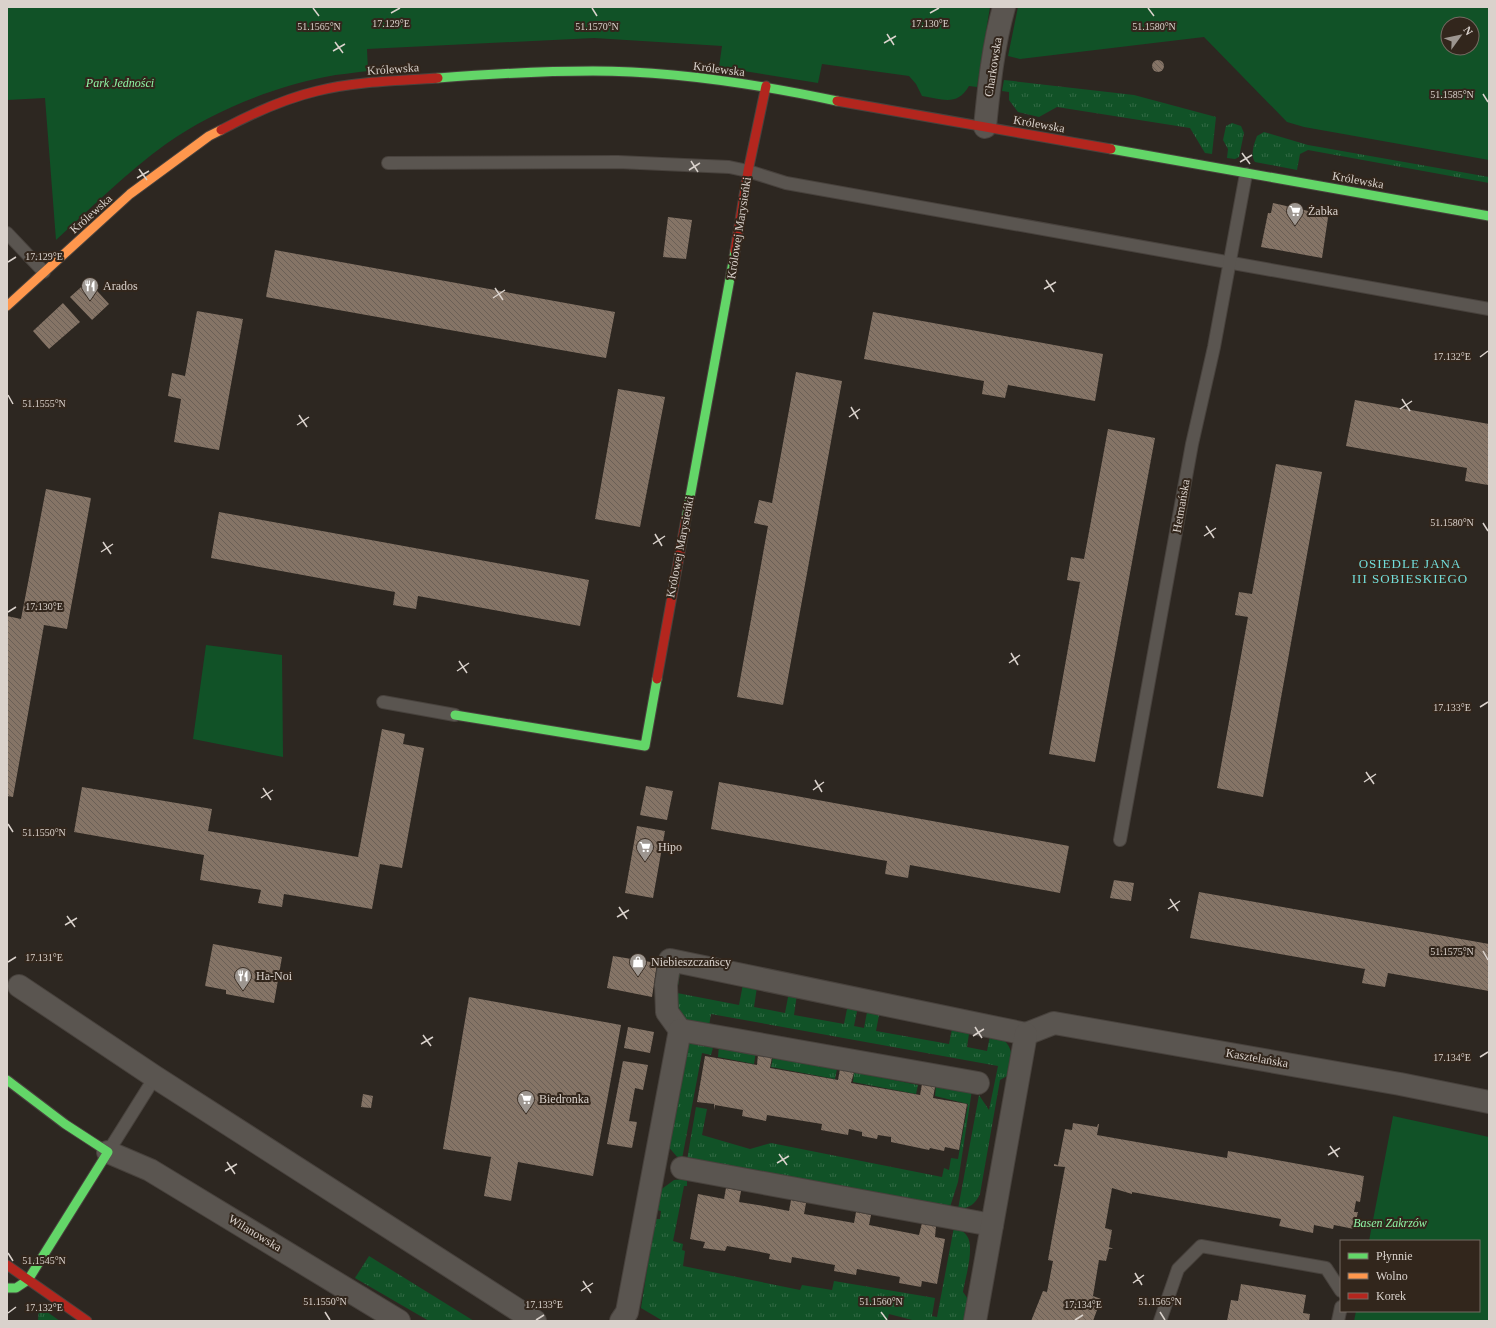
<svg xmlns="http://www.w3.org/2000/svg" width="1496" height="1328" font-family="Georgia,serif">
	<defs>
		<pattern id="grass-tufts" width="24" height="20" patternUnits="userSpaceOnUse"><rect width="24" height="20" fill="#115227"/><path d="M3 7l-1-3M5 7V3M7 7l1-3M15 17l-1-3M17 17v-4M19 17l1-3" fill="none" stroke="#336a45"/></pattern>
		<pattern id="building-back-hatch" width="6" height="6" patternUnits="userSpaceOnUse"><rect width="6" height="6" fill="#857466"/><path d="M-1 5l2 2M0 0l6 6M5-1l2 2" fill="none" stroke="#6a5f56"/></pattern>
	</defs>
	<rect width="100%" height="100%" fill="#2d2721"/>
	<g fill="url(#grass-tufts)">
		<path d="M 1004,80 L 1134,95 L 1216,117 L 1212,154 L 1205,153 L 1190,128 L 1057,107 L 1039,117 L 1018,112 L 1009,100 L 1009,92 L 1002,91 Z"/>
		<path d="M 1232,123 L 1241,126 L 1244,133 L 1239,157 L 1235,159 L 1227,158 L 1228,149 L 1223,140 L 1226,126 Z"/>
		<path d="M 1264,132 L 1308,145 L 1489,177 L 1489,183 L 1308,150 L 1300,154 L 1297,170 L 1255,162 C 1250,155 1254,144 1257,136 Z"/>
		<path d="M 676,971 L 680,972 L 677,993 L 739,1005 L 743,984 L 757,987 L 754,1007 L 785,1013 L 789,992 L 797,994 L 794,1015 L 844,1024 L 848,1004 L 858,1006 L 854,1026 L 864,1028 L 868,1007 L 880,1010 L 876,1031 L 949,1044 L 953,1024 L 970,1027 L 967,1047 L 987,1051 L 991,1031 C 1010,1040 1018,1056 1007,1076 L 1000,1080 L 980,1194 C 975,1204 970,1208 958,1209 L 979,1095 L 989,1110 L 998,1066 L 711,1014 L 709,1026 L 684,1023 L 677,1016 Z"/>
		<path d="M 695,1041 L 714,1044 L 711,1055 L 702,1053 L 682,1159 L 679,1159 L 666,1144 L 688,1043 Z"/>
		<path d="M 719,1045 L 756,1051 L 754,1064 L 718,1057 Z"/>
		<path d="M 773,1057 L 837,1069 L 835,1079 L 771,1067 Z"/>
		<path d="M 854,1072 L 918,1085 L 916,1094 L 853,1082 Z"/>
		<path d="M 936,1086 L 972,1090 L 958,1182 L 950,1207 L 687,1160 L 696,1107 L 707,1109 L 702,1135 L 750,1149 L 771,1143 L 942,1177 L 944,1168 L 949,1170 L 951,1158 L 958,1159 L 968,1104 L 935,1096 Z"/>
		<path d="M 687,1179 L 687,1186 L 684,1186 L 673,1241 L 683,1244 L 682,1250 L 685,1251 L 683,1266 L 800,1290 L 802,1285 L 832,1290 L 834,1281 L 935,1298 L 932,1316 L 937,1317 L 954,1227 C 959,1229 964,1231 967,1236 C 975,1247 965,1279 963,1292 L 970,1302 L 966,1321 L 916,1321 L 889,1314 L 887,1321 L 663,1321 L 641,1308 L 655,1219 L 660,1219 L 661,1211 L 657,1210 L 659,1191 L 674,1180 Z"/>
		<path d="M 369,1256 L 474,1321 L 429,1321 L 355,1278 Z"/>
		<path d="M 39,1307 L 40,1307 L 60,1321 L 38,1321 Z"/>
	</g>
	<g fill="#115227" fill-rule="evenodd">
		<path d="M 7,7 L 990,7 L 977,87 L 969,86 C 957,107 942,99 922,96 L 916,84 L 909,76 L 822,64 L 818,83 L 719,67 L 722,46 L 594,38 L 367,49 L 368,71 C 354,73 339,74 325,77 C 273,87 210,112 166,144 C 127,172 92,207 56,240 L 45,98 L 7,100 Z"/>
		<path d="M 1018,7 L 1489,7 L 1489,160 L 1304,127 L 1287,122 L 1204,37 L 1020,59 L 1008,56 ZM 1448,24 L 1472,24 L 1472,48 L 1448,48 Z"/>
		<path d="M 206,645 L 282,655 L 283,757 L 193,739 Z"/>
		<path d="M 1393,1116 L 1489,1137 L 1489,1321 L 1354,1321 L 1356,1311 L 1479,1311 L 1479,1241 L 1369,1241 Z"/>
	</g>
	<g fill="url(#building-back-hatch)">
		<circle cx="1158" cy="66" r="6"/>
		<path d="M 1273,203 L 1326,215 L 1329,211 L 1322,258 L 1261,247 L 1268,213 L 1271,213 Z"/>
		<path d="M 668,217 L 692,220 L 686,259 L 663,257 Z"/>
		<path d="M 275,250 L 615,312 L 606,358 L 266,297 Z"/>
		<path d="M 88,281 L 109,304 L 92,320 L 70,297 Z"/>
		<path d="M 63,303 L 80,322 L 49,349 L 33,331 Z"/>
		<path d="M 197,311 L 243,319 L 219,450 L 174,442 L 181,399 L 168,396 L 172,373 L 185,376 Z"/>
		<path d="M 873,312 L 1103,354 L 1095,401 L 1008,385 L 1005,398 L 982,394 L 984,381 L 864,359 Z"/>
		<path d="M 796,372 L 842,381 L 783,705 L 737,697 L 768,526 L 754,523 L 759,500 L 772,503 Z"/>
		<path d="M 618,389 L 665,397 L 640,527 L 595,519 Z"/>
		<path d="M 1355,400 L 1489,424 L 1488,485 L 1465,481 L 1467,468 L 1346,446 Z"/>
		<path d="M 1108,429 L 1155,438 L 1095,762 L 1049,754 L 1080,582 L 1067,580 L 1071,557 L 1084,559 Z"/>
		<path d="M 1276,464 L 1322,472 L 1263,797 L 1217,788 L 1248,617 L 1235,615 L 1239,592 L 1252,594 Z"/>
		<path d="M 46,489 L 91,498 L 67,629 L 44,625 L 13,797 L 7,796 L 7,616 L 21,619 Z"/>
		<path d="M 219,512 L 589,580 L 580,626 L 418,596 L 416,609 L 393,605 L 395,592 L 211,558 Z"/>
		<path d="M 382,729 L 405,734 L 403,744 L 424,748 L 402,868 L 380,864 L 372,909 L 284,894 L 282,907 L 258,903 L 261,890 L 200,880 L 204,855 L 74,832 L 82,787 L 212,809 L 208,831 L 358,857 Z"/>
		<path d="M 719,782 L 1069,846 L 1060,893 L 910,865 L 908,878 L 885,874 L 887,861 L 711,829 Z"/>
		<path d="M 646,786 L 673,791 L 667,820 L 640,815 Z"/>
		<path d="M 637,826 L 665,831 L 653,898 L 625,893 Z"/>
		<path d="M 1114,880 L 1134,883 L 1131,901 L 1110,898 Z"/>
		<path d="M 1199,892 L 1489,944 L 1489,991 L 1388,973 L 1385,987 L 1362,983 L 1365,969 L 1190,938 Z"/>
		<path d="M 213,944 L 282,957 L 274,1003 L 226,994 L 226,990 L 205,986 Z"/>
		<path d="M 613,956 L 657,963 L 652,997 L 607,988 Z"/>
		<path d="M 469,997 L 621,1025 L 593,1176 L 518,1162 L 511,1201 L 484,1196 L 491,1157 L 443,1149 Z"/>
		<path d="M 628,1027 L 654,1032 L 650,1053 L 624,1048 Z"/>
		<path d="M 758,1054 L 772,1057 L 770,1068 L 838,1080 L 840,1069 L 854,1072 L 851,1083 L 920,1095 L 922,1084 L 935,1087 L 933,1098 L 967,1104 L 959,1150 L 945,1147 L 944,1151 L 930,1148 L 929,1150 L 891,1142 L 891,1137 L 878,1135 L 877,1139 L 862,1136 L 862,1132 L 849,1129 L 848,1135 L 821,1130 L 822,1124 L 767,1115 L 766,1121 L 742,1116 L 743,1110 L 715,1105 L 714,1110 L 714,1104 L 697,1102 L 705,1056 L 757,1065 Z"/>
		<path d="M 623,1061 L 648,1065 L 643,1090 L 635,1088 L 629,1121 L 637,1122 L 632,1148 L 607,1144 Z"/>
		<path d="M 363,1094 L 373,1096 L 371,1108 L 361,1107 Z"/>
		<path d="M 1073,1123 L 1097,1127 L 1098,1124 L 1099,1124 L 1097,1135 L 1227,1158 L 1228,1151 L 1364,1176 L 1360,1202 L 1356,1201 L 1354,1212 L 1358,1212 L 1354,1229 L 1334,1225 L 1333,1229 L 1314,1225 L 1313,1233 L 1279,1226 L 1281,1219 L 1132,1192 L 1132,1194 L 1112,1188 L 1105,1228 L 1112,1230 L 1109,1247 L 1113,1249 L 1109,1249 L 1106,1261 L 1099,1260 L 1093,1296 L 1101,1299 L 1093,1321 L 1031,1321 L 1043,1291 L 1047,1292 L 1053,1261 L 1048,1260 L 1065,1167 L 1054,1166 L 1054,1164 L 1058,1165 L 1065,1129 L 1072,1130 Z"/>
		<path d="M 726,1188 L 741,1191 L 739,1202 L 764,1206 L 789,1211 L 791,1200 L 806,1203 L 804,1214 L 854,1223 L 856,1212 L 871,1215 L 869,1225 L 919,1235 L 922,1223 L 936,1226 L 935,1237 L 945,1239 L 937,1284 L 922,1281 L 921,1287 L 899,1283 L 900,1277 L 857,1269 L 856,1275 L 834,1271 L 835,1265 L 792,1257 L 791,1263 L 769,1259 L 770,1254 L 756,1251 L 727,1246 L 725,1251 L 703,1248 L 705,1242 L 690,1239 L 698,1194 L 724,1199 Z"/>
		<path d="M 1241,1284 L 1306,1295 L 1303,1313 L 1310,1314 L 1309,1321 L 1227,1321 L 1231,1300 L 1238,1301 Z"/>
	</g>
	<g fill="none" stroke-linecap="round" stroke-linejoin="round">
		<defs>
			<g id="lane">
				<path d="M 388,163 L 618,162 L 729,167 L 748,171 L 786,183 L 1489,309"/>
				<path d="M 7,233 L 44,272"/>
				<path d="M 383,702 L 455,715"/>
				<path d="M 1120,840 L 1192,444 L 1214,347 L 1246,174"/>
				<path d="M 108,1152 L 155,1077"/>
				<path d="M 1160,1321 L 1178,1269 L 1201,1246 L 1326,1268 L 1341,1291"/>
				<path d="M 1338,1321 L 1341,1307"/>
			</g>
			<g id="street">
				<path d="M 985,127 C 989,87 993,46 1004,7"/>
				<path d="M 19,986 L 155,1077 L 535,1321"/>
				<path d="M 680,1030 L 667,1012 L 666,985 L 670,960 L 1026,1034"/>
				<path d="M 1026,1034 L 1054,1023 L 1400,1084 L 1489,1102"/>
				<path d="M 108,1152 L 150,1170 L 399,1321"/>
				<path d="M 682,1168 L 992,1225"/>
				<path d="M 621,1321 L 627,1312 L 680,1030 L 978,1083"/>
				<path d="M 975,1321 L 1026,1034"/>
			</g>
			<g id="fast">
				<path d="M 438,78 C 490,74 541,71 593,71 C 675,71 757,84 837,101"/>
				<path d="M 1111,149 L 1489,216"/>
				<path d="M 686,519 L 735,251"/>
				<path d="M 455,715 L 645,746 L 657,679"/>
				<path d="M 7,1080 L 65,1124 L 108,1152 L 28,1280 L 16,1288 L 7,1288"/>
			</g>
			<path id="slow" d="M 7,306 L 130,194 L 209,136 L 221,130"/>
			<g id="jam">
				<path d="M 837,101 L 1111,149"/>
				<path d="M 221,130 C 251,114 283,99 317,91 C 356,81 398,81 438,78"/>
				<path d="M 735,251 L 748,171 L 766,86"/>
				<path d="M 657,679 L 686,519"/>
				<path d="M 7,1265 L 87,1321"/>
			</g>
		</defs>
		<use href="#lane" stroke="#48423d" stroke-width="14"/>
		<use href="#street" stroke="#48423d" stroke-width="24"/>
		<use href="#fast" stroke="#48423d" stroke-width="11"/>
		<use href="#slow" stroke="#48423d" stroke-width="11"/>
		<use href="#jam" stroke="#48423d" stroke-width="11"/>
		<use href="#lane" stroke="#5a5550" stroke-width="12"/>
		<use href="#street" stroke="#5a5550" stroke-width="22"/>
		<use href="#fast" stroke="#63d668" stroke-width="9"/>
		<use href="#slow" stroke="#ff974d" stroke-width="9"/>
		<use href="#jam" stroke="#b3261e" stroke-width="9"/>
	</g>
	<path fill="none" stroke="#dad2cc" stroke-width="1.5" d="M 313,8 L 319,16M 592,8 L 597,16M 1148,8 L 1154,16M 391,13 L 400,8M 930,13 L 939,8M 887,34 L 894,45M 335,42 L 343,53M 884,43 L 896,36M 333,51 L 345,44M 1483,94 L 1488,102M 1242,153 L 1250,164M 691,161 L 698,172M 1240,162 L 1252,155M 139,169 L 147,180M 689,170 L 700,163M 137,178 L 149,171M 8,262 L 16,257M 1046,280 L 1054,292M 495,288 L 503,300M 1044,289 L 1056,282M 493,298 L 505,290M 1480,357 L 1488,351M 8,395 L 13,404M 1402,399 L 1410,411M 851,407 L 858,419M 1400,409 L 1412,401M 299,415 L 307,427M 849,417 L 860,409M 297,425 L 309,417M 1483,523 L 1488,531M 1206,526 L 1214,538M 655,534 L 662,546M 1204,536 L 1216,528M 103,542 L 111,554M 653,544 L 665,536M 101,552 L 113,544M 8,612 L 16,607M 1011,653 L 1018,665M 459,661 L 467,673M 1009,663 L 1020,655M 457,671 L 469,663M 1480,707 L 1488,702M 1366,772 L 1374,784M 815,780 L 822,792M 1364,782 L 1376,774M 263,788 L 271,800M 813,790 L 824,782M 261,798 L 273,790M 8,824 L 13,832M 1170,899 L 1178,911M 619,907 L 627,919M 1168,909 L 1180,901M 67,916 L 75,927M 617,917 L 629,910M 65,925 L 77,918M 1483,951 L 1488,960M 8,962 L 16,957M 975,1027 L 982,1038M 423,1035 L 431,1046M 973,1036 L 984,1029M 421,1044 L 433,1037M 1480,1057 L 1488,1052M 1330,1146 L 1338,1157M 779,1154 L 787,1165M 1328,1155 L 1340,1148M 227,1162 L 235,1174M 777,1163 L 789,1156M 225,1171 L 237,1164M 8,1253 L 13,1261M 1135,1273 L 1142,1285M 583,1281 L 591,1293M 1133,1283 L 1144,1275M 581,1291 L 593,1283M 325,1312 L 330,1320M 881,1312 L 887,1320M 1160,1312 L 1165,1320M 8,1313 L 16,1307M 536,1320 L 544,1315M 1075,1320 L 1083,1315"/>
	<defs>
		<symbol id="supermarket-pin" viewBox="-11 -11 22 30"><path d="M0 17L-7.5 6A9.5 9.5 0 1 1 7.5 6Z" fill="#9d9690" stroke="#32261c"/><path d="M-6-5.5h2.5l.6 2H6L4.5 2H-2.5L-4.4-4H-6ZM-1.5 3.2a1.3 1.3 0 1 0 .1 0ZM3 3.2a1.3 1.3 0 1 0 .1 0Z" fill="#fff"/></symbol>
		<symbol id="restaurant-pin" viewBox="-11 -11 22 30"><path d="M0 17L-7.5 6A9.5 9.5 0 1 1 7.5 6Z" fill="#9d9690" stroke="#32261c"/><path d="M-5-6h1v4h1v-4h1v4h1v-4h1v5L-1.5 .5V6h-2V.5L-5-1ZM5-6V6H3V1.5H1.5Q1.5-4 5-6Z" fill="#fff"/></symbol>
		<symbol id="shop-pin" viewBox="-11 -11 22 30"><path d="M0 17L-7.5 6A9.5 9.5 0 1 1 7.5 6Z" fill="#9d9690" stroke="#32261c"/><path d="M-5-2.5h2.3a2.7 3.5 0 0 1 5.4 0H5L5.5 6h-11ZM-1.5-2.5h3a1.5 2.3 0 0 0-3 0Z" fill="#fff"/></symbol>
	</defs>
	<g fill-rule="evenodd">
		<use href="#supermarket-pin" x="1285" y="201" width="20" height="27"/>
		<use href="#restaurant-pin" x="80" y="276" width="20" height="27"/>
		<use href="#supermarket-pin" x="635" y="837" width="20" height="27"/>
		<use href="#shop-pin" x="628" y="952" width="20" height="27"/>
		<use href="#restaurant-pin" x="233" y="966" width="20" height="27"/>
		<use href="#supermarket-pin" x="516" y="1089" width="20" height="27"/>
	</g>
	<g text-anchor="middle" stroke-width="4" stroke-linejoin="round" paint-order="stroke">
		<g font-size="12" fill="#dad2cc" stroke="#32261c">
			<text transform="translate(993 67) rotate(-81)" y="4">Charkowska</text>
			<text transform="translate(393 69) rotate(-4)" y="4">Królewska</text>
			<text transform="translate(719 69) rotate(7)" y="4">Królewska</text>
			<text transform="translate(1039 124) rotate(10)" y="4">Królewska</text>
			<text transform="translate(1358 180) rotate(10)" y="4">Królewska</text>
			<text transform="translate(91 214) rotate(-42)" y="4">Królewska</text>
			<text transform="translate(739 228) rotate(-81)" y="4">Królowej Marysieńki</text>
			<text transform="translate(1181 506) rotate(-80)" y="4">Hetmańska</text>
			<text transform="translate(680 547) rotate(-79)" y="4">Królowej Marysieńki</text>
			<text transform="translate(1257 1058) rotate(10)" y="4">Kasztelańska</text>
			<text transform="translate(255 1233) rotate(31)" y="4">Wilanowska</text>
		</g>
		<g font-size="12" font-style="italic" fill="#8ef3a4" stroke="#32261c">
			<text x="120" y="87">Park Jedności</text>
			<text x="1390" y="1227">Basen Zakrzów</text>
		</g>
		<g font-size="12" fill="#dad2cc" stroke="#32261c" text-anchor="start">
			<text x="1308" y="215">Żabka</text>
			<text x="103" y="290">Arados</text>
			<text x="658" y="851">Hipo</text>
			<text x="651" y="966">Niebieszczańscy</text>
			<text x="256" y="980">Ha-Noi</text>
			<text x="539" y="1103">Biedronka</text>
		</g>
		<g font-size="13" letter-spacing="1" fill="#72dedb" stroke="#32261c">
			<text x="1410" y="568">OSIEDLE JANA<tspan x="1410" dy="15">III SOBIESKIEGO</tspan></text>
		</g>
	</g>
	<g font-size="10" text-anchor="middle" fill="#dad2cc" stroke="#32261c" stroke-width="4" stroke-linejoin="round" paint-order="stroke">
		<text x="930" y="27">17.130°E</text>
		<text x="391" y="27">17.129°E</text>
		<text x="1154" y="30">51.1580°N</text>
		<text x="319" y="30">51.1565°N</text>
		<text x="597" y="30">51.1570°N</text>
		<text x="1452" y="98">51.1585°N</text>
		<text x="44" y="260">17.129°E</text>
		<text x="1452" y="360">17.132°E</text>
		<text x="44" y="407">51.1555°N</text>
		<text x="1452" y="526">51.1580°N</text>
		<text x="44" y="610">17.130°E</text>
		<text x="1452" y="711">17.133°E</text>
		<text x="44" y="836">51.1550°N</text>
		<text x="1452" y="955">51.1575°N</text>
		<text x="44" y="961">17.131°E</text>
		<text x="1452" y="1061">17.134°E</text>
		<text x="44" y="1264">51.1545°N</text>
		<text x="325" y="1305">51.1550°N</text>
		<text x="881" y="1305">51.1560°N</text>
		<text x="1160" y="1305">51.1565°N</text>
		<text x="544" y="1308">17.133°E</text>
		<text x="1083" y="1308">17.134°E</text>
		<text x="44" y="1311">17.132°E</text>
	</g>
	<rect width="1496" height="1328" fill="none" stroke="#dad2cc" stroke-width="16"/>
	<rect x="1340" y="1240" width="140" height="72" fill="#32261c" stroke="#756b62"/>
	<rect x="1348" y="1253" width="20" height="6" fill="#63d668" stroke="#756b62"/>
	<text x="1376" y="1260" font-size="12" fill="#dad2cc">Płynnie</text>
	<rect x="1348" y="1273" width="20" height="6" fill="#ff974d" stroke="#756b62"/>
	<text x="1376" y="1280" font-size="12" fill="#dad2cc">Wolno</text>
	<rect x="1348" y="1293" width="20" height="6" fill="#b3261e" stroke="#756b62"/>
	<text x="1376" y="1300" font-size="12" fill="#dad2cc">Korek</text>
	<g transform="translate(1460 36) rotate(57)"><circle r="19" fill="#32261c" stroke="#756b62"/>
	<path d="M0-3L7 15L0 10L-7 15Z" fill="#9d9690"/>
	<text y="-6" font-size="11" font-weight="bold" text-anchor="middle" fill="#dad2cc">N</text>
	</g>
</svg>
